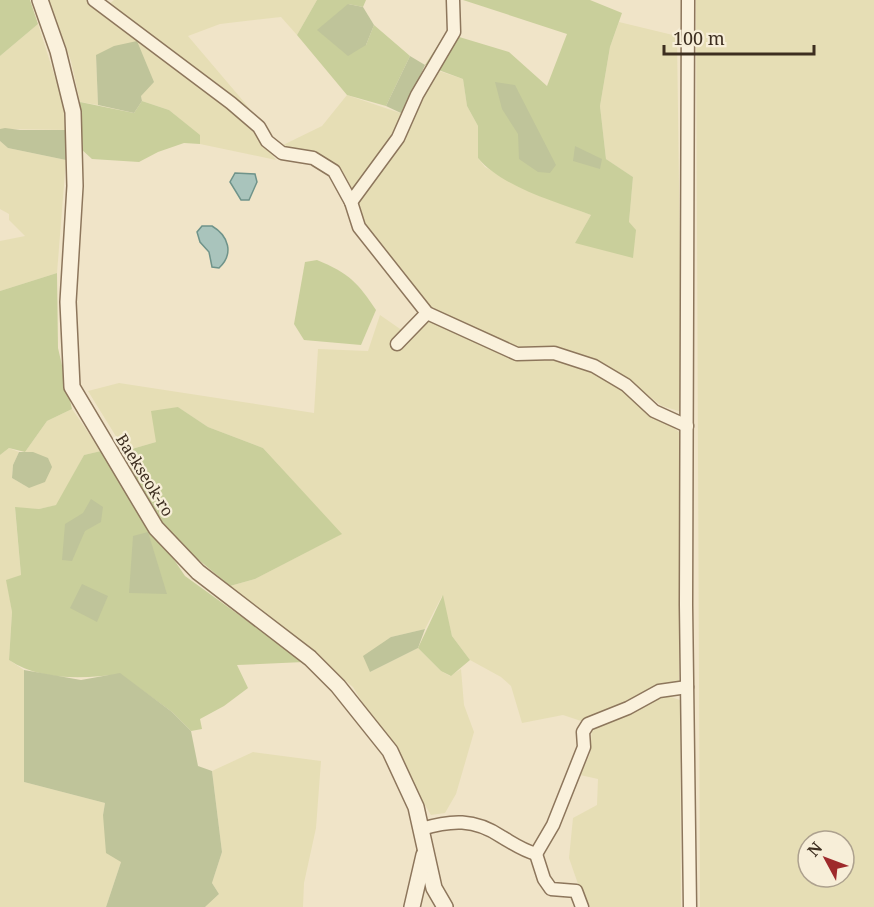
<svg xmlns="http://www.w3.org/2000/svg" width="874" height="907" font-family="'Noto Serif',serif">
	<rect width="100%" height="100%" fill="#f0e4c8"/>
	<g fill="#e6deb5" fill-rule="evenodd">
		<path d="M 49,0 L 86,0 L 235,115 L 261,139 L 276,160 L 200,144 L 199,135 L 169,110 L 142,101 L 141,96 L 96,55 L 98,105 L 80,102 L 71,61 Z"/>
		<path d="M 114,0 L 317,0 L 297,35 L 281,17 L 220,24 L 188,36 L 250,109 L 107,6 Z"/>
		<path d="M 696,0 L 874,0 L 874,907 L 700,907 ZM 808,841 L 844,841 L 844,877 L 808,877 Z"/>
		<path d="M 619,22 L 677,36 L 682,412 L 662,406 L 626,379 L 591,358 L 546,346 L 529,350 L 525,358 L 561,361 L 594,372 L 618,385 L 679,432 L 679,682 L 655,686 L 584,722 L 563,715 L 522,723 L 511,686 L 501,677 L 470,660 L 452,636 L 442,596 L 425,629 L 391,637 L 370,672 L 418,648 L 441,671 L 450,676 L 461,669 L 464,705 L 474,732 L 456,794 L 445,813 L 431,815 L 353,687 L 230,586 L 255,579 L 341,534 L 263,448 L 208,427 L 178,407 L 156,442 L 125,451 L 88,391 L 119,383 L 314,413 L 318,349 L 368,351 L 380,315 L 403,331 L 420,311 L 362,222 L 353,190 L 342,170 L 322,157 L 281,146 L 322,126 L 347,95 L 403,114 L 436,70 L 463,79 L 467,106 L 478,126 L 478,158 L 485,167 L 526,190 L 591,215 L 575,243 L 629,222 L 633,177 L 606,159 L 600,106 L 610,47 Z"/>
		<path d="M 38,24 L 65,109 L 67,130 L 0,129 L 0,56 Z"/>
		<path d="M 0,141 L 8,148 L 66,160 L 57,273 L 0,291 L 0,241 L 25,236 L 9,220 L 9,214 L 0,209 Z"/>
		<path d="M 72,409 L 101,451 L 84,455 L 57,505 L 39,509 L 15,508 L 21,576 L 7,581 L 12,612 L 9,660 L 24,670 L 24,782 L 105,803 L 103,815 L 121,862 L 106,907 L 0,907 L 0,455 L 9,448 L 19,452 L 13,465 L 12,478 L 29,488 L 33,452 L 25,452 L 47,421 Z"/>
		<path d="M 662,694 L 680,700 L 681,907 L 586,907 L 569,858 L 573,818 L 597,805 L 598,779 L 580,775 L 590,754 L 592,728 Z"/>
		<path d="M 253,752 L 321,761 L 316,828 L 304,883 L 303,907 L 205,907 L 219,894 L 212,883 L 222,852 L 212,771 Z"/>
	</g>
	<g fill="#c9cf9b">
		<path d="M 0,0 L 30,0 L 38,24 L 0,56 Z"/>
		<path d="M 317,0 L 366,0 L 363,7 L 348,4 L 366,45 L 374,25 L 410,56 L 386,106 L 347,95 L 297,35 Z"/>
		<path d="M 463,0 L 590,0 L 622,13 L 610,47 L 600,106 L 606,159 L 633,177 L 629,222 L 636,230 L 633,258 L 575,243 L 591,215 C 556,202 502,187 478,158 L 478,126 L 467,106 L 463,79 L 425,65 L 446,33 L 509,52 L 547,86 L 567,34 Z"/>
		<path d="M 142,101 L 169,110 L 200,135 L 200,144 L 184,143 L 158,152 L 139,162 L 92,159 L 80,148 L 80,102 L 134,113 Z"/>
		<path d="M 317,260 C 349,273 358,283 376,310 L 361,345 L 304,340 L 294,324 L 305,262 Z"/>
		<path d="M 57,273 L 58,348 L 72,409 L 47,421 L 25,452 L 9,448 L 0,455 L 0,291 Z"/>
		<path d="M 178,407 L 208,427 L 263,448 L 342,534 L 255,579 L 230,586 L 169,535 L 136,484 L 125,451 L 156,442 L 151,411 Z"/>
		<path d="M 101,451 L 185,576 L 304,662 L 237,665 L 248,688 L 224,706 L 200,719 L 202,729 L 191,731 L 172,712 L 120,674 C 84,679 40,681 9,660 L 12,612 L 6,580 L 21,575 L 15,507 L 39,509 L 56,505 L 84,455 Z"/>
		<path d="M 443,595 L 452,636 L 470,660 L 451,676 L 441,671 L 418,648 Z"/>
	</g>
	<g fill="#bfc49a">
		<path d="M 348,4 L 363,7 L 374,25 L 366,45 L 348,56 L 317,30 Z"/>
		<path d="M 137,41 L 154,82 L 141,96 L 142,101 L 134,113 L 98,105 L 96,55 L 114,46 Z"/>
		<path d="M 410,56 L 425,65 L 403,114 L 386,106 Z"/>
		<path d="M 495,82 L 515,85 L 556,165 L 550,173 L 538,172 L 519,159 L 518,134 L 502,109 Z"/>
		<path d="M 5,128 L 20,130 L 67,130 L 66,160 L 8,148 L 0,141 L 0,129 Z"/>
		<path d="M 575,146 L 602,159 L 600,169 L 573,161 Z"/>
		<path d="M 19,452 L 33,452 L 48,458 L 52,467 L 45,482 L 29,488 L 12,478 L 13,465 Z"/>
		<path d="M 91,499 L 103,507 L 101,522 L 85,531 L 72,561 L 62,560 L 65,524 L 83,513 Z"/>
		<path d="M 148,532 L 167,594 L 129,593 L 133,536 Z"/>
		<path d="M 82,584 L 108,596 L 97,622 L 70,608 Z"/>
		<path d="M 425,629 L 418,648 L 370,672 L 363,656 L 391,637 Z"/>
		<path d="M 24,670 L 81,680 L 120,673 L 172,712 L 191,731 L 198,766 L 212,771 L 222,852 L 212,883 L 219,894 L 205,907 L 106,907 L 121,862 L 106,853 L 103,815 L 105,803 L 24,782 Z"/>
	</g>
	<g fill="#a9c4bc" stroke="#6f938a" stroke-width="1.5">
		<path d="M 235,173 L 255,174 L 257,182 L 249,200 L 241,200 L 230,182 Z"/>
		<path d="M 202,226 L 212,226 C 229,236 234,254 219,268 L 212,267 L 209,252 L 200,242 L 197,232 Z"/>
	</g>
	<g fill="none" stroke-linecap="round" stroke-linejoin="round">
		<defs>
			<g id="minor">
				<path d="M 94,0 L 231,103 L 259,127 L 267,141 L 282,153 L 313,158 L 334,171 L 351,202 L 359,227 L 427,313 L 517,354 L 554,353 L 594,366 L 626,385 L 654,411 L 687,426"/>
				<path d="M 688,0 L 686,605 L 690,907"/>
				<path d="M 351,202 L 398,138 L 417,95 L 454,32 L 453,0"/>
				<path d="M 397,344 L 427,313"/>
				<path d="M 421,829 C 451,820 474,818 502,837 C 514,844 522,850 536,854 L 553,825 L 584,747 L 583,732 L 588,724 L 628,708 L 659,691 L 687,687"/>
				<path d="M 536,854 L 544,879 L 551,889 L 576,891 L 582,907"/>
			</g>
			<g id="tertiary">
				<path d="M 40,0 L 58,51 L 73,112 L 75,186 L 68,302 L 72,387 L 156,528 L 198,572 L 310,658 L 338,686 L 390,751 L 416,807 L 434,888 L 445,907"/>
				<path d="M 412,907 L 424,855"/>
			</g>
		</defs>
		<use href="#minor" stroke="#8d765c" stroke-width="15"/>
		<use href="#tertiary" stroke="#8d765c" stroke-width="18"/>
		<use href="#minor" stroke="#faf1dc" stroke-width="12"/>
		<use href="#tertiary" stroke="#faf1dc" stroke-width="15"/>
	</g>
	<g text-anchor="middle" stroke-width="4.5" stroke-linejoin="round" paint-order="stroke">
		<g font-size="16" fill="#3d2e20" stroke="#f7eed8">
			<text transform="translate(145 475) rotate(58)" y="6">Baekseok-ro</text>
		</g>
	</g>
	<g transform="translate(826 859) rotate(311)"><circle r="28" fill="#f7eed8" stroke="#ada18e" stroke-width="1.5"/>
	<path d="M0-4.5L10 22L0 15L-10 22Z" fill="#9e2a2b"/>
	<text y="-9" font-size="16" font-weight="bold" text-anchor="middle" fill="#3d2e20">N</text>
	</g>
	<path d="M664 45v9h150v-9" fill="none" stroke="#3d2e20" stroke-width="3"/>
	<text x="673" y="45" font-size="18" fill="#3d2e20" stroke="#f7eed8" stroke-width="4.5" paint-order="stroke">100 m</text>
</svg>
